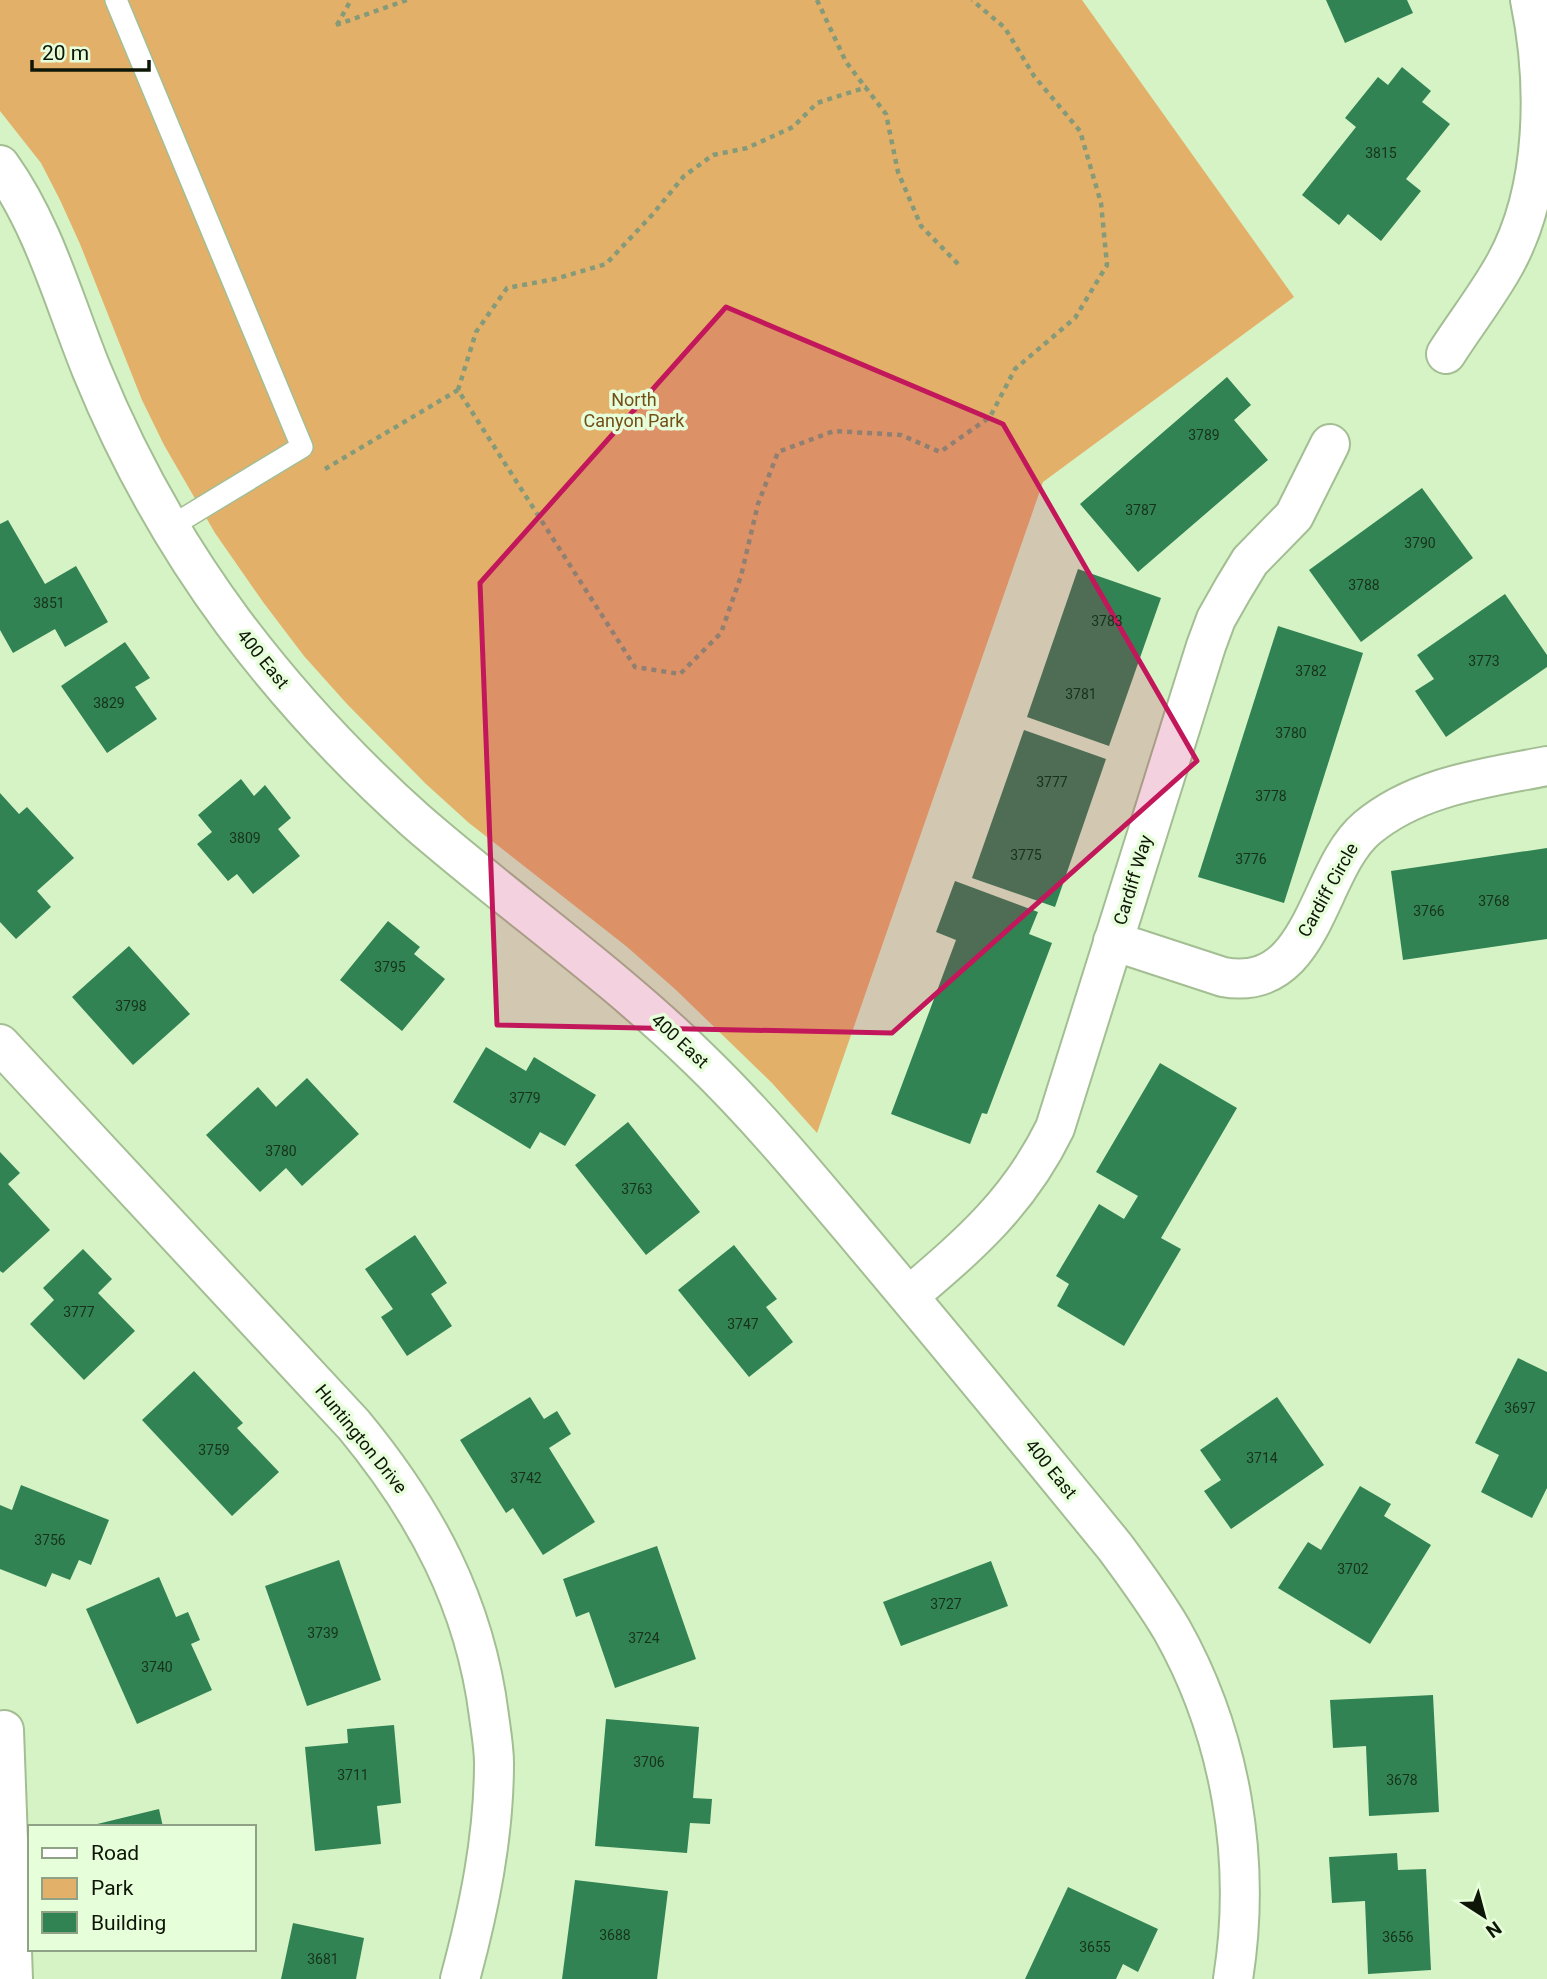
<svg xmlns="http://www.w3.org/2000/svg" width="1547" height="1979" font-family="Roboto,sans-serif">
	<rect width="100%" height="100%" fill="#d6f3c6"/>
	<path fill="#e3b06a" d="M 0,0 L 1082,0 L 1294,297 L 1043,482 L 817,1133 L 772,1083 L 675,989 L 626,946 L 469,823 L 426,784 L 347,704 L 304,656 L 263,602 L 215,533 L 164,445 L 142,400 L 80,244 L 60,200 L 41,163 L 0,111 Z"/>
	<g fill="#318353">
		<path d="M 1326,0 L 1407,0 L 1413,13 L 1345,43 Z"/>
		<path d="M 1402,67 L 1431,91 L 1422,102 L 1450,124 L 1406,179 L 1421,191 L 1381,241 L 1348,214 L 1339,225 L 1302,195 L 1356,127 L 1345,118 L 1378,77 L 1388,85 Z"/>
		<path d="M 1227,377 L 1251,405 L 1234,420 L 1268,460 L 1138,572 L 1080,504 Z"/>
		<path d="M 1422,488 L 1473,558 L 1361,642 L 1309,570 Z"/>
		<path d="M 8,520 L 45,584 L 76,566 L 108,622 L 65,647 L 55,629 L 13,653 L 0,630 L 0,524 Z"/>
		<path d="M 1078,569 L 1161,598 L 1109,746 L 1027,717 Z"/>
		<path d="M 1505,594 L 1547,655 L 1547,667 L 1446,737 L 1415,691 L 1434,679 L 1417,655 Z"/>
		<path d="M 1278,626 L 1363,653 L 1284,903 L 1198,877 Z"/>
		<path d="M 125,642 L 150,678 L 135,687 L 157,719 L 107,753 L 61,686 Z"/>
		<path d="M 1024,730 L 1106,759 L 1055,907 L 972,878 Z"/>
		<path d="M 241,779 L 254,796 L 265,785 L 291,818 L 278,829 L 300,856 L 253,894 L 237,874 L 228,881 L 197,844 L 212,832 L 198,815 Z"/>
		<path d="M 0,793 L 19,814 L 27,807 L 74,858 L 37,891 L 51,907 L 16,939 L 0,922 Z"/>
		<path d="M 1547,848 L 1547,939 L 1403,960 L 1391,871 Z"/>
		<path d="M 955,881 L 1038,912 L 1029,934 L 1052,943 L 987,1114 L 982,1113 L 970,1144 L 891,1114 L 956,940 L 936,932 Z"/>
		<path d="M 388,921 L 420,947 L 414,954 L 445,979 L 402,1031 L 340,980 Z"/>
		<path d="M 129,946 L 190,1014 L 133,1065 L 72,997 Z"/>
		<path d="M 486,1047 L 526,1071 L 534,1057 L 596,1095 L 565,1146 L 540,1132 L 530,1149 L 453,1102 Z"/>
		<path d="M 1160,1063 L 1237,1108 L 1161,1238 L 1181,1249 L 1124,1346 L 1057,1306 L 1069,1284 L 1056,1276 L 1099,1204 L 1124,1219 L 1138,1196 L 1096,1172 Z"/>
		<path d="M 307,1078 L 359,1134 L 302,1186 L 286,1168 L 260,1192 L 206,1135 L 258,1087 L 276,1107 Z"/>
		<path d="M 628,1122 L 700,1212 L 646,1255 L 575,1165 Z"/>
		<path d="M 0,1152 L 20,1173 L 8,1184 L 50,1230 L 3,1273 L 0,1271 Z"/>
		<path d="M 415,1235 L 447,1283 L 431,1294 L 452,1326 L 407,1356 L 381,1317 L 393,1309 L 365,1269 Z"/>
		<path d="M 734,1245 L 777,1299 L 766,1307 L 793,1342 L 749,1377 L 678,1290 Z"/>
		<path d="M 83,1249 L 112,1279 L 98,1293 L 135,1331 L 84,1380 L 30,1324 L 54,1300 L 43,1288 Z"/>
		<path d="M 1518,1358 L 1547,1372 L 1547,1488 L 1532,1518 L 1481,1492 L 1499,1455 L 1475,1443 Z"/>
		<path d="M 194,1371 L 243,1423 L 237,1428 L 279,1472 L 232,1516 L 142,1420 Z"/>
		<path d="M 530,1397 L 544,1419 L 557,1411 L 571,1434 L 549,1448 L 595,1522 L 543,1555 L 513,1508 L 506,1513 L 460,1440 Z"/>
		<path d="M 1277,1397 L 1324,1465 L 1231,1529 L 1204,1491 L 1221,1480 L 1200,1450 Z"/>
		<path d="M 21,1485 L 109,1520 L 91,1565 L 79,1560 L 70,1580 L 52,1573 L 46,1587 L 0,1569 L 0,1505 L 12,1510 Z"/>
		<path d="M 1360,1486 L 1391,1504 L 1384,1516 L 1431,1545 L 1370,1644 L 1278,1588 L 1308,1542 L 1321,1550 Z"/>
		<path d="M 657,1546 L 696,1659 L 615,1688 L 589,1612 L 576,1617 L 563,1579 Z"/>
		<path d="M 339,1560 L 381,1680 L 307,1706 L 265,1586 Z"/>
		<path d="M 991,1561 L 1008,1606 L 901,1646 L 883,1602 Z"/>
		<path d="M 159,1577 L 176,1617 L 188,1612 L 200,1640 L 191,1644 L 212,1690 L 137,1724 L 86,1609 Z"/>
		<path d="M 1433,1695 L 1439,1812 L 1369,1816 L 1366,1746 L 1333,1748 L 1330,1700 Z"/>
		<path d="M 606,1719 L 699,1727 L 693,1798 L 712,1799 L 710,1824 L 690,1823 L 687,1853 L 595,1846 Z"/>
		<path d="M 394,1725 L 401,1803 L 377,1806 L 381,1844 L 315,1851 L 305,1747 L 348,1743 L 347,1729 Z"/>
		<path d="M 159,1809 L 163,1827 L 89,1827 L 89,1826 Z"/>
		<path d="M 1397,1853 L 1398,1870 L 1426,1869 L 1431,1970 L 1368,1974 L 1365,1901 L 1332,1903 L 1329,1857 Z"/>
		<path d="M 575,1880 L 668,1891 L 657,1979 L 562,1979 Z"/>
		<path d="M 1068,1887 L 1158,1929 L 1138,1972 L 1123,1964 L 1116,1979 L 1025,1979 Z"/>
		<path d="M 293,1923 L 364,1938 L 356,1979 L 281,1979 Z"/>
	</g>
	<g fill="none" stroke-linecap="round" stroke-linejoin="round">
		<defs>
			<path id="lane" d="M 116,0 L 302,447 L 170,527"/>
			<g id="street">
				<path d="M 1446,354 C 1465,324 1488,295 1505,264 C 1547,188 1547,82 1530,0"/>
				<path d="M 1113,941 L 1223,977 C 1315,994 1316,871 1367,828 C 1417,786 1486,778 1547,766"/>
				<path d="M 0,1044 L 354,1425 C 425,1511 475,1603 489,1716 C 491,1731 494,1748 494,1763 C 494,1837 479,1909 460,1979"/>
				<path d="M 909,1296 C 970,1244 1019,1202 1055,1128 L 1206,646 L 1216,619 L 1233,589 L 1250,561 L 1294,516 L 1330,444"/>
				<path d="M 4,1730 L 13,1979"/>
			</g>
			<path id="secondary" d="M 0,165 C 44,226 64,302 92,371 C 128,459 176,545 233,622 C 287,694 349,761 416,821 C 509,902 611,973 699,1059 C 758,1116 809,1178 862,1241 C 947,1342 1031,1444 1115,1547 C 1135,1574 1155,1601 1172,1630 C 1231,1735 1252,1860 1233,1979"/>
		</defs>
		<use href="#lane" stroke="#a3be93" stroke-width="24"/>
		<use href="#street" stroke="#a3be93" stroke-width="42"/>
		<use href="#secondary" stroke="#a3be93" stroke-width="42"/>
		<g stroke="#859a79" stroke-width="4.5" stroke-dasharray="5 5" stroke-linecap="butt">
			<path d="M 817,0 L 846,62 L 886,114 L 898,172 L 921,226 L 960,266"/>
			<path d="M 336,25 L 407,0"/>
			<path d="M 337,25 L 351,0"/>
			<path d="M 458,390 L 476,332 L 507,288 L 555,279 L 606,264 L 652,215 L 684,176 L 713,155 L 747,148 L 793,127 L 817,103 L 867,87"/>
			<path d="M 325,469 L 458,390 L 635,667 L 680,674 L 721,633 L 741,576 L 758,504 L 778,452 L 834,431 L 901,435 L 940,452 L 990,417 L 1015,369 L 1075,318 L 1107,265 L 1101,203 L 1080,131 L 1034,76 L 1005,28 L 972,0"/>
		</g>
		<use href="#lane" stroke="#fff" stroke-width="21"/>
		<use href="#street" stroke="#fff" stroke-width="38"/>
		<use href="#secondary" stroke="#fff" stroke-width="38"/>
	</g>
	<path fill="#c2185b" fill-opacity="0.2" stroke="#c2185b" stroke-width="5" stroke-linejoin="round" d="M 726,307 L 1003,424 L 1197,761 L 892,1033 L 497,1025 L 480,583 Z"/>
	<g text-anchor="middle" stroke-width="7" stroke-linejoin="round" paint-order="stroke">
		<g font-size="14" fill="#17321a">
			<text x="1381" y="158">3815</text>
			<text x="1204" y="440">3789</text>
			<text x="1141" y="515">3787</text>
			<text x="1420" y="548">3790</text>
			<text x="1364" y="590">3788</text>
			<text x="49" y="608">3851</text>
			<text x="1107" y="626">3783</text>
			<text x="1484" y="666">3773</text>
			<text x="1311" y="676">3782</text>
			<text x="1081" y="699">3781</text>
			<text x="109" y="708">3829</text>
			<text x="1291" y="738">3780</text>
			<text x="1052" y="787">3777</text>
			<text x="1271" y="801">3778</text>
			<text x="245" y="843">3809</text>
			<text x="1026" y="860">3775</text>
			<text x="1251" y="864">3776</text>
			<text x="1494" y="906">3768</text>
			<text x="1429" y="916">3766</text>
			<text x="390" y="972">3795</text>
			<text x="131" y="1011">3798</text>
			<text x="525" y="1103">3779</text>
			<text x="281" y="1156">3780</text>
			<text x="637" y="1194">3763</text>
			<text x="79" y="1317">3777</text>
			<text x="743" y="1329">3747</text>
			<text x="1520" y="1413">3697</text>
			<text x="214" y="1455">3759</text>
			<text x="1262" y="1463">3714</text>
			<text x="526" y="1483">3742</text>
			<text x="50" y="1545">3756</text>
			<text x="1353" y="1574">3702</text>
			<text x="946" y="1609">3727</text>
			<text x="323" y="1638">3739</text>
			<text x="644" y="1643">3724</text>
			<text x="157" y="1672">3740</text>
			<text x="649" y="1767">3706</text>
			<text x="353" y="1780">3711</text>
			<text x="1402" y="1785">3678</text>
			<text x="615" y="1940">3688</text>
			<text x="1398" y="1942">3656</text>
			<text x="1095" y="1952">3655</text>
			<text x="323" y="1964">3681</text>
		</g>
		<g font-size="18" fill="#734f18" stroke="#e7feda">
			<text x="634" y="406">North<tspan x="634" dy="21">Canyon Park</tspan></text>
		</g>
		<g font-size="18" fill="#0e1707" stroke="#e7feda">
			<text transform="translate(263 659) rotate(51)" y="6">400 East</text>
			<text transform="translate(1133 880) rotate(-73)" y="6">Cardiff Way</text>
			<text transform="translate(1328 890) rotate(-61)" y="6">Cardiff Circle</text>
			<text transform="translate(680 1041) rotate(43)" y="6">400 East</text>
			<text transform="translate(361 1439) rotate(51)" y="6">Huntington Drive</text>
			<text transform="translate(1051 1469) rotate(51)" y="6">400 East</text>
		</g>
	</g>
	<rect x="28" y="1825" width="228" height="126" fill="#e7feda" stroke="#90a286" stroke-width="2"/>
	<rect x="42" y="1848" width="35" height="10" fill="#ffffff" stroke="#90a286" stroke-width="2"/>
	<text x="91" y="1860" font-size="21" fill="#0e1707">Road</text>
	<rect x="42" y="1878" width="35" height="21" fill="#e3b06a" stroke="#90a286" stroke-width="2"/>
	<text x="91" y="1895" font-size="21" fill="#0e1707">Park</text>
	<rect x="42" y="1912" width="35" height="21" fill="#318353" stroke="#90a286" stroke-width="2"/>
	<text x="91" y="1930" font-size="21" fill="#0e1707">Building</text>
	<g transform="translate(1484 1916) rotate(144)" stroke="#e7feda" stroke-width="5" paint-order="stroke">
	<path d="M0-5L12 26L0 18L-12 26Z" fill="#0e1707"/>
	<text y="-10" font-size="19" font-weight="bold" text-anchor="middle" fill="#0e1707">N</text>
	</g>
	<path d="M32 60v10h117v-10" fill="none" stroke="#0e1707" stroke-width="3.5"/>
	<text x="42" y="60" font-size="21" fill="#0e1707" stroke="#e7feda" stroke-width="5" paint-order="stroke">20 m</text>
</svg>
